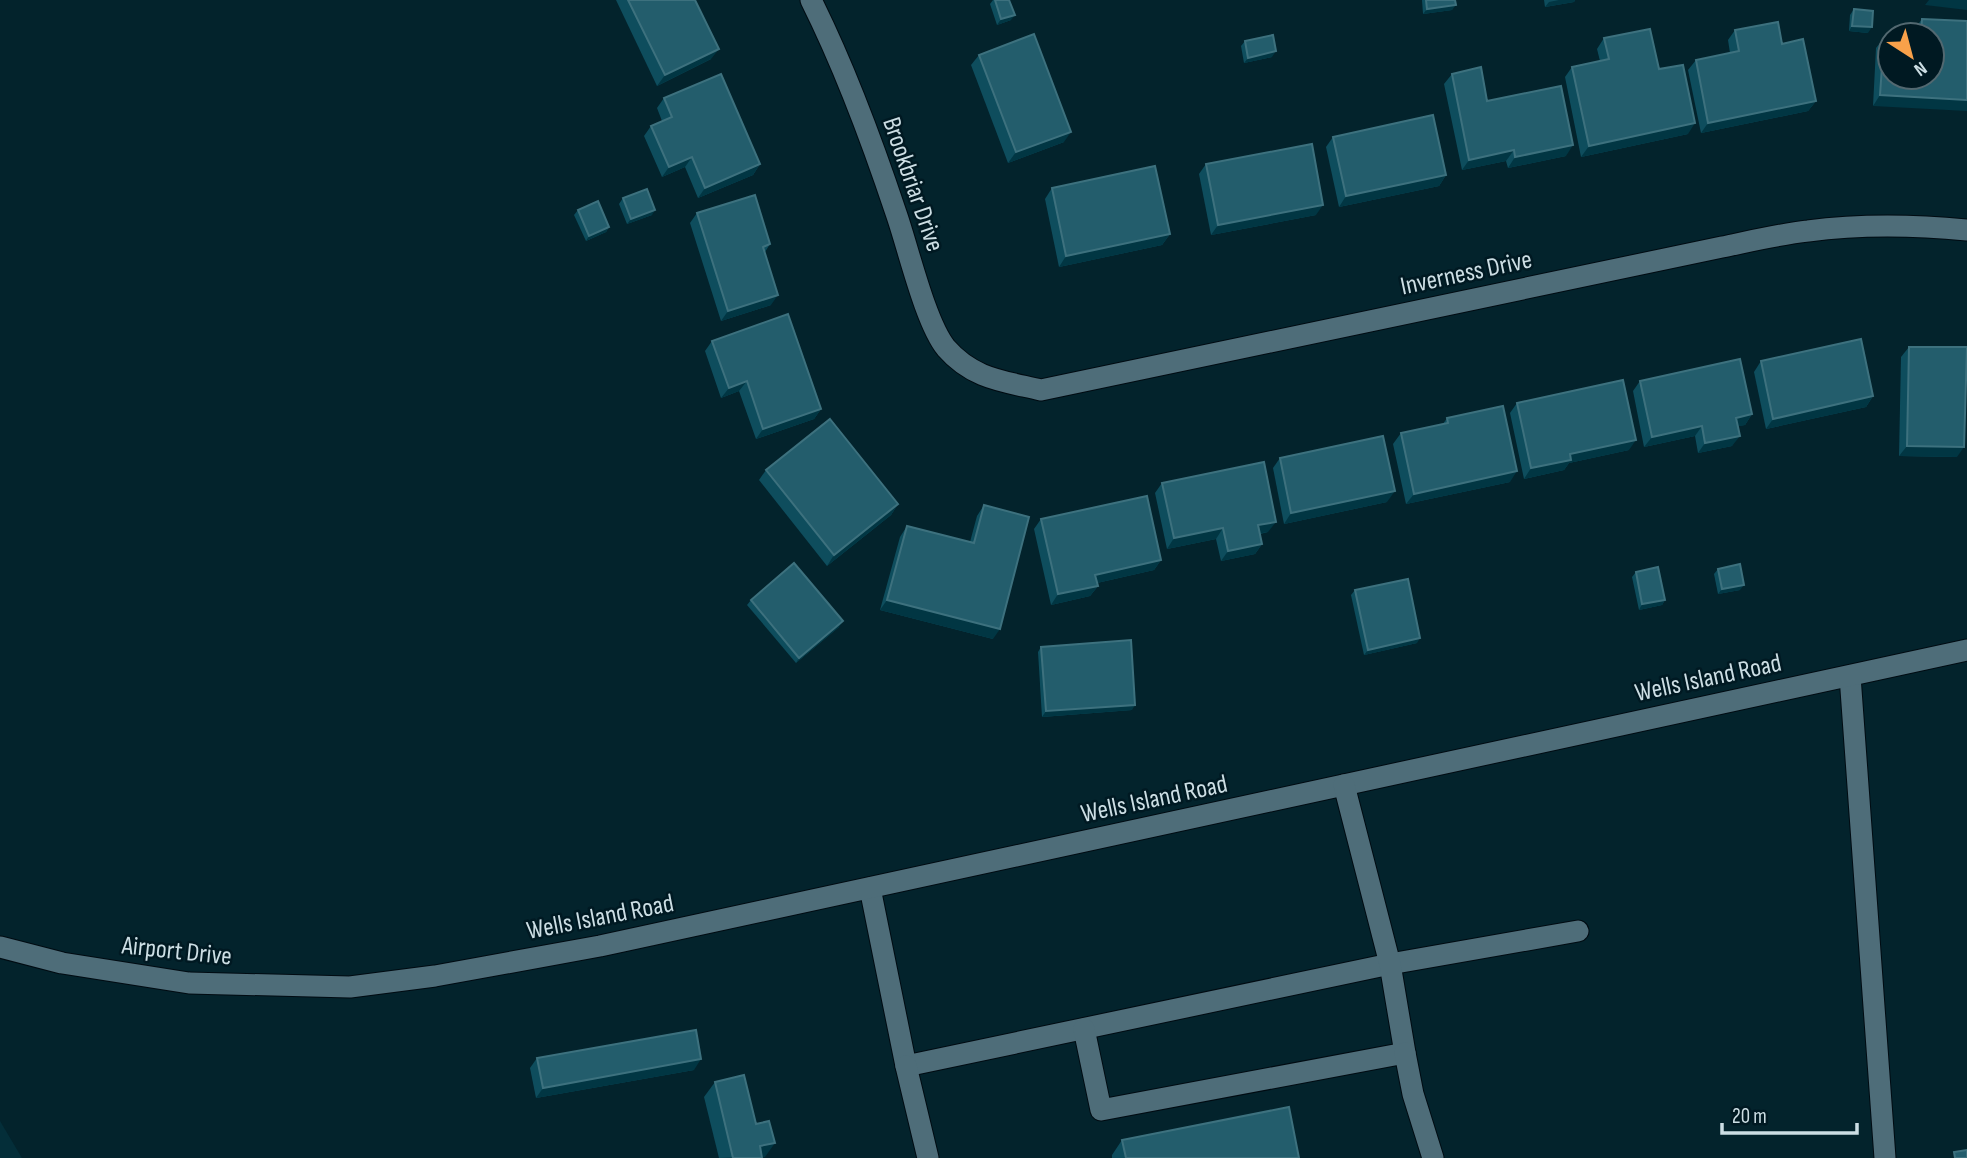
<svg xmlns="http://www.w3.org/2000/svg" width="1967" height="1158" font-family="'Sofia Sans Condensed',sans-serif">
	<rect width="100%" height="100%" fill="#03232c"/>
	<path fill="#042e39" d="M 0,1121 L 22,1158 L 0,1158 Z"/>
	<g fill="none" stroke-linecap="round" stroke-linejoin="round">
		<defs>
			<g id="minor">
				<path d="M 811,0 C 845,68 872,141 896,213 C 908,247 925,322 946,348 C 973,379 1003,381 1041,390 L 1722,247 C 1751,241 1780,234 1808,231 C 1861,224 1914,225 1967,230"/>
				<path d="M 1850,676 L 1885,1158"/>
				<path d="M 870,888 L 906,1066 L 1390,964 L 1578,931"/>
				<path d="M 0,947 L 62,963 L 189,983 L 350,987 L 435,976 L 600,946 L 1967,650"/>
				<path d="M 1084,1029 L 1101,1110 L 1405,1053 L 1390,964 L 1344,785"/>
				<path d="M 1405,1053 L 1413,1094 L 1433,1158"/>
				<path d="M 906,1066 L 928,1158"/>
			</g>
		</defs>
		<use href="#minor" stroke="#000b12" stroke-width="23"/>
		<use href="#minor" stroke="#4e6d79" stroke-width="21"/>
	</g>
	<g fill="#0e4d5d">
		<path d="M 616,0 L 695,0 L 711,59 L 657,86 Z"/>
		<path d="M 993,0 L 1009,0 L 1011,20 L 997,25 L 990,4 Z"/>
		<path d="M 1422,0 L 1455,0 L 1452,10 L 1423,14 Z"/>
		<path d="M 1544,0 L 1575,0 L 1574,2 L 1545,7 Z"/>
		<path d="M 1854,9 L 1868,33 L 1849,31 L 1850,15 Z"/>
		<path d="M 1922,19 L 1967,21 L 1873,106 L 1876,48 L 1884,38 L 1890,77 L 1932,35 L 1914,35 L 1914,30 Z"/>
		<path d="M 1735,30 L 1782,44 L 1816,101 L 1808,111 L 1701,133 L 1688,70 L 1696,60 L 1730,53 L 1728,40 Z"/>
		<path d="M 1604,38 L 1659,69 L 1688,134 L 1581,157 L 1565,77 L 1572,67 L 1600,61 L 1597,49 Z"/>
		<path d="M 1245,41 L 1272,57 L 1244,63 L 1241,46 Z"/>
		<path d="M 979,55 L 1064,142 L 1008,163 L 971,65 Z"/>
		<path d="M 1452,74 L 1487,101 L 1566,156 L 1508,168 L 1506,161 L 1462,170 L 1444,84 Z"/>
		<path d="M 664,98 L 760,164 L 753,175 L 698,198 L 685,167 L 662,177 L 644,136 L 651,126 L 662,121 L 657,108 Z"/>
		<path d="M 1333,137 L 1446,175 L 1439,186 L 1339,207 L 1326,147 Z"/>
		<path d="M 1206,164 L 1316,215 L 1211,235 L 1199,174 Z"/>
		<path d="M 1052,188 L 1170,234 L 1162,245 L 1059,267 L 1045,199 Z"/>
		<path d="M 623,198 L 652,215 L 627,224 L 619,204 Z"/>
		<path d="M 578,210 L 609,227 L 606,232 L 586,241 L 574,215 Z"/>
		<path d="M 697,213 L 770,244 L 765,252 L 771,305 L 721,321 L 690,223 Z"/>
		<path d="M 712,341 L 821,409 L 814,419 L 756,439 L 739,391 L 721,398 L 705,351 Z"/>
		<path d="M 1909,347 L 1957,457 L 1899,456 L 1901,357 Z"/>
		<path d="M 1761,361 L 1873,396 L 1866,407 L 1766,429 L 1754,372 Z"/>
		<path d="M 1640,381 L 1752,414 L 1745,425 L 1738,426 L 1732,446 L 1698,453 L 1695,436 L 1644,447 L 1633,391 Z"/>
		<path d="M 1517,403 L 1629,450 L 1569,463 L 1564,470 L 1524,479 L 1510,413 Z"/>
		<path d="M 1447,418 L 1510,482 L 1406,504 L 1393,444 L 1401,433 L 1443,424 Z"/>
		<path d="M 1280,458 L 1387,502 L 1284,524 L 1273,468 Z"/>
		<path d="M 766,470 L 898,504 L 891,515 L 827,566 L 759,480 Z"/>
		<path d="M 1162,483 L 1268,532 L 1260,534 L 1262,544 L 1255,554 L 1221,561 L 1216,539 L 1167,549 L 1155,493 Z"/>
		<path d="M 984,505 L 993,639 L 880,610 L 900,537 L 907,526 L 970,542 L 977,516 Z"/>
		<path d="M 1041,519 L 1161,560 L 1154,570 L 1097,583 L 1098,586 L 1090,596 L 1051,605 L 1034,529 Z"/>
		<path d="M 1718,569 L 1740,590 L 1718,594 L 1714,574 Z"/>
		<path d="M 1636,572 L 1665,600 L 1662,605 L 1639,610 L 1632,577 Z"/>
		<path d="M 1355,590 L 1417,643 L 1364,655 L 1351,595 Z"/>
		<path d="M 751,600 L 839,627 L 796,663 L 747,605 Z"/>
		<path d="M 1041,647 L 1132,710 L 1042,717 L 1038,652 Z"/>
		<path d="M 537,1058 L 694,1070 L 536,1098 L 530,1068 Z"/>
		<path d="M 715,1082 L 756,1124 L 765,1157 L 719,1158 L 704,1097 Z"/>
		<path d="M 1122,1140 L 1299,1158 L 1112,1158 L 1112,1155 Z"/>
	</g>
	<g fill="#013643">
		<path d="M 1559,0 L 1575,0 L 1574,2 L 1545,7 L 1549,2 Z"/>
		<path d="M 1929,0 L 1967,0 L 1967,10 L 1925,5 Z"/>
		<path d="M 1456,5 L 1452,10 L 1423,14 L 1427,9 Z"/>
		<path d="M 1015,15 L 1011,20 L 997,25 L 1001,19 Z"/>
		<path d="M 1852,26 L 1872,27 L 1868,33 L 1849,31 Z"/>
		<path d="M 719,49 L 711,59 L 657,86 L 665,75 Z"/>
		<path d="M 1276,51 L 1272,57 L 1244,63 L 1248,58 Z"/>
		<path d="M 1880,95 L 1967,100 L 1967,111 L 1873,106 Z"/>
		<path d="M 1816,101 L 1808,111 L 1701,133 L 1708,123 Z"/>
		<path d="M 1695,123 L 1688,134 L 1581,157 L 1589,146 Z"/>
		<path d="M 1071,132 L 1064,142 L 1008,163 L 1016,152 Z"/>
		<path d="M 1573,145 L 1566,156 L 1508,168 L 1515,157 Z"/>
		<path d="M 1514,150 L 1506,161 L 1462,170 L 1469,160 Z"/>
		<path d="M 692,157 L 685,167 L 662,177 L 669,167 Z"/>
		<path d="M 760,164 L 753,175 L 698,198 L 705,188 Z"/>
		<path d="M 1446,175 L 1439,186 L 1339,207 L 1346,196 Z"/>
		<path d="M 1323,205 L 1316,215 L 1211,235 L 1218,225 Z"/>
		<path d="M 655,210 L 652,215 L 627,224 L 631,219 Z"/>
		<path d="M 609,227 L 606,232 L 586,241 L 589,236 Z"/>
		<path d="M 1170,234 L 1162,245 L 1059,267 L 1066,256 Z"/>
		<path d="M 778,295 L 771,305 L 721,321 L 728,311 Z"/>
		<path d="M 747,381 L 739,391 L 721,398 L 729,388 Z"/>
		<path d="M 1873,396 L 1866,407 L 1766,429 L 1773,419 Z"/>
		<path d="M 821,409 L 814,419 L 756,439 L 763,429 Z"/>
		<path d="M 1752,414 L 1745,425 L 1729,428 L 1736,418 Z"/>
		<path d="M 1702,426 L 1695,436 L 1644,447 L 1652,437 Z"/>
		<path d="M 1740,436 L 1732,446 L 1698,453 L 1705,443 Z"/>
		<path d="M 1636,440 L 1629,450 L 1569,463 L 1564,470 L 1524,479 L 1531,468 L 1570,454 Z"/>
		<path d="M 1907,446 L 1964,447 L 1957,457 L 1899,456 Z"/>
		<path d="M 1517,471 L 1510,482 L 1406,504 L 1414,494 Z"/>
		<path d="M 1395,491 L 1387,502 L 1284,524 L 1291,513 Z"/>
		<path d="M 898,504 L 891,515 L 827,566 L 834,555 Z"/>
		<path d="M 1276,522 L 1268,532 L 1251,535 L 1258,525 Z"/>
		<path d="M 1223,528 L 1216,539 L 1167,549 L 1174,538 Z"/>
		<path d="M 1262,544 L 1255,554 L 1221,561 L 1228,551 Z"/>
		<path d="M 1161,560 L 1154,570 L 1088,585 L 1095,575 Z"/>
		<path d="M 1744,585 L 1740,590 L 1718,594 L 1722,589 Z"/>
		<path d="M 1098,586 L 1090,596 L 1051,605 L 1058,594 Z"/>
		<path d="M 887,600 L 1000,629 L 993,639 L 880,610 Z"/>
		<path d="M 1665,600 L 1662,605 L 1639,610 L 1642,604 Z"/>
		<path d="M 843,621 L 839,627 L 796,663 L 799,658 Z"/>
		<path d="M 1420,638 L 1417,643 L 1364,655 L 1368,650 Z"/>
		<path d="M 1135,705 L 1132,710 L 1042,717 L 1046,711 Z"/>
		<path d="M 701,1059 L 694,1070 L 536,1098 L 543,1088 Z"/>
		<path d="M 775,1143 L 765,1157 L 762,1158 L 760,1146 Z"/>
	</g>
	<g fill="#235d6c" stroke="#3d717e" stroke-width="2">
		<path d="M 628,0 L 695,0 L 719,49 L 665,75 Z"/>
		<path d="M 995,0 L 1009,0 L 1015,15 L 1001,19 Z"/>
		<path d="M 1426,0 L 1455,0 L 1456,5 L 1427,9 Z"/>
		<path d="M 1854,9 L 1873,11 L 1872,27 L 1852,26 Z"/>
		<path d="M 1922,19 L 1967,21 L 1967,100 L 1880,95 L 1884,38 L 1890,38 L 1890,77 L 1932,77 L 1932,35 L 1921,35 Z"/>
		<path d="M 1778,22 L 1782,44 L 1803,39 L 1816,101 L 1708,123 L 1696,60 L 1739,51 L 1735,30 Z"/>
		<path d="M 1650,29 L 1659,69 L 1683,65 L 1695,123 L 1589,146 L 1572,67 L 1609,59 L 1604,38 Z"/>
		<path d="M 1034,34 L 1071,132 L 1016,152 L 979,55 Z"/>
		<path d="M 1273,35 L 1276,51 L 1248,58 L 1245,41 Z"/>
		<path d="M 1481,67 L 1487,101 L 1561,86 L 1573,145 L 1515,157 L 1514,150 L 1469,160 L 1452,74 Z"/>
		<path d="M 721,74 L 760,164 L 705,188 L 692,157 L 669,167 L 651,126 L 672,117 L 664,98 Z"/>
		<path d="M 1433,115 L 1446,175 L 1346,196 L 1333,137 Z"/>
		<path d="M 1312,144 L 1323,205 L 1218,225 L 1206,164 Z"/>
		<path d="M 1155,166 L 1170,234 L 1066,256 L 1052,188 Z"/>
		<path d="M 647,189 L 655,210 L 631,219 L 623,198 Z"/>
		<path d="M 755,195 L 770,244 L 763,247 L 778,295 L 728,311 L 697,213 Z"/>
		<path d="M 598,201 L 609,227 L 589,236 L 578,210 Z"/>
		<path d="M 788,314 L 821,409 L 763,429 L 747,381 L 729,388 L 712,341 Z"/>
		<path d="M 1861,339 L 1873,396 L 1773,419 L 1761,361 Z"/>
		<path d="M 1909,347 L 1967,347 L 1964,447 L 1907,446 Z"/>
		<path d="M 1740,359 L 1752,414 L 1736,418 L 1740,436 L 1705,443 L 1702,426 L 1652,437 L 1640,381 Z"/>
		<path d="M 1623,380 L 1636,440 L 1570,454 L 1571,460 L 1531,468 L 1517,403 Z"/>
		<path d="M 1503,406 L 1517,471 L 1414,494 L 1401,433 L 1448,423 L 1447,418 Z"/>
		<path d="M 830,419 L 898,504 L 834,555 L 766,470 Z"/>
		<path d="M 1383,436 L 1395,491 L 1291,513 L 1280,458 Z"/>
		<path d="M 1264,462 L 1276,522 L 1258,525 L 1262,544 L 1228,551 L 1223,528 L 1174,538 L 1162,483 Z"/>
		<path d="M 1147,496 L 1161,560 L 1095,575 L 1098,586 L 1058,594 L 1041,519 Z"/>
		<path d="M 984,505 L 1029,517 L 1000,629 L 887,600 L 907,526 L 974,543 Z"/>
		<path d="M 794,563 L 843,621 L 799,658 L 751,600 Z"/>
		<path d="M 1740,564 L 1744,585 L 1722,589 L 1718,569 Z"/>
		<path d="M 1658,567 L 1665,600 L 1642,604 L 1636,572 Z"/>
		<path d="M 1408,579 L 1420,638 L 1368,650 L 1355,590 Z"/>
		<path d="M 1131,640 L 1135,705 L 1046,711 L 1041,647 Z"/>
		<path d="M 696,1030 L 701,1059 L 543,1088 L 537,1058 Z"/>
		<path d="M 744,1075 L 756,1124 L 769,1121 L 775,1143 L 760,1146 L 762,1158 L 733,1158 L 715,1082 Z"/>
		<path d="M 1289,1107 L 1299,1158 L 1126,1158 L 1122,1140 Z"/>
		<path d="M 1967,1150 L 1967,1158 L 1955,1158 L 1954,1152 Z"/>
	</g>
	<g text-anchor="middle" stroke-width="5" stroke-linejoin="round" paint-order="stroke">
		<g font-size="26" fill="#ccdee4" stroke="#001922">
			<text transform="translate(914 184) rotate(71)" y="9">Brookbriar Drive</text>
			<text transform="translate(1466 272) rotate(-12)" y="9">Inverness Drive</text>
			<text transform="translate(1708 677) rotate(-12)" y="9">Wells Island Road</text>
			<text transform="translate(1154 798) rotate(-12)" y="9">Wells Island Road</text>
			<text transform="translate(600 916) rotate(-11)" y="9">Wells Island Road</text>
			<text transform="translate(177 950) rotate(6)" y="9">Airport Drive</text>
		</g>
	</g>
	<g transform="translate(1911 56) rotate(144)"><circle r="33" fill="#001922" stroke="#526870" stroke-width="2"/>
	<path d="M0-5L12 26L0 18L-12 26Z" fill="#f8a14a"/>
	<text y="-10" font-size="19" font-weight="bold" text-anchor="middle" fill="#ccdee4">N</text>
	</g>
	<path d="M1722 1123v10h135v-10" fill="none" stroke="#ccdee4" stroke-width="3.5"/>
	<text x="1732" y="1123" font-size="21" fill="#ccdee4" stroke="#001922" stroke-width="5" paint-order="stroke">20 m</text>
</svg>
